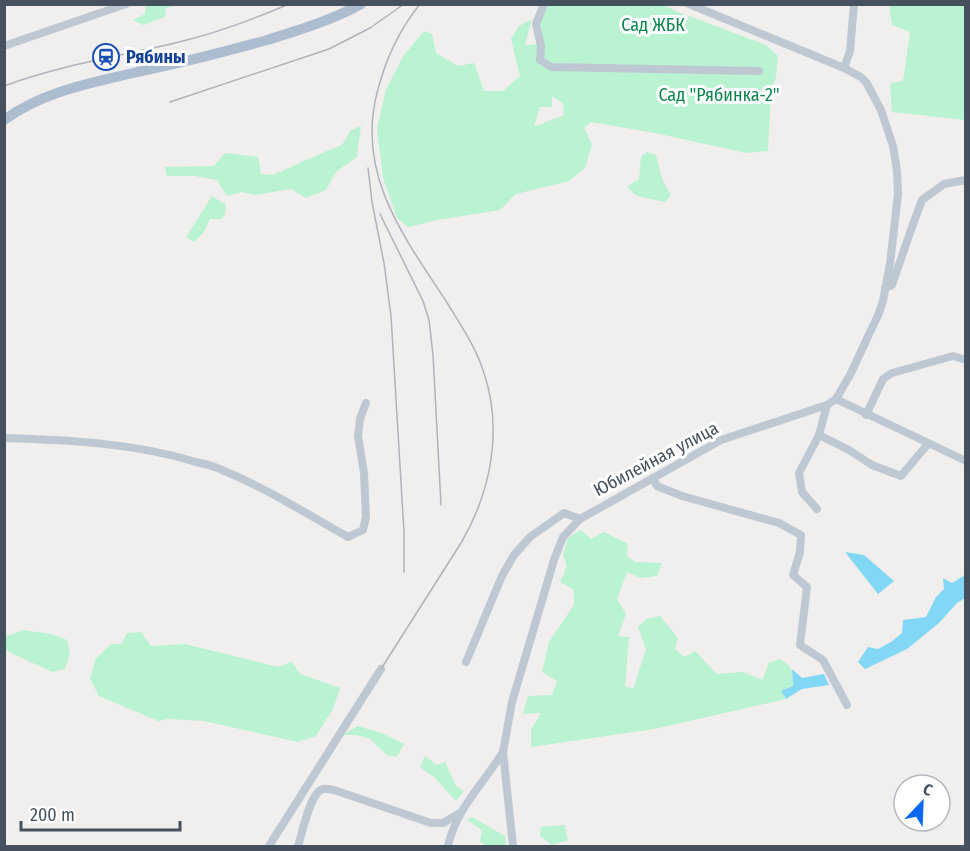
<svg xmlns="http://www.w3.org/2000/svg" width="970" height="851" font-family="'Fira Sans Condensed',sans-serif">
	<rect width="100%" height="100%" fill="#f1eeee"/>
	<g fill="#b9f3d1" fill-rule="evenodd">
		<path d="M 145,5 L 145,4 L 177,5 L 166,8 L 165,17 L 143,25 L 133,20 L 145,14 Z"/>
		<path d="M 547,5 L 663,5 L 681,13 L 766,45 L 778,56 L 776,77 L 771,91 L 768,151 L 746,153 L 655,133 L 591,122 L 584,128 L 592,145 L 585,168 L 569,181 L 516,194 L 500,210 L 437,220 L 408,227 L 397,218 L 383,178 L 377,129 L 386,89 L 404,55 L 424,31 L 432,34 L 436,53 L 458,66 L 474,63 L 484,91 L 503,91 L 520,76 L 511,39 L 519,26 L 532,19 L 525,45 L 543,44 L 540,21 ZM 552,96 L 563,103 L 564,115 L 534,127 L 540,107 L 552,107 Z"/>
		<path d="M 889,5 L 965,5 L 965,120 L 892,112 L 890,83 L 903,81 L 910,32 L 892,25 Z"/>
		<path d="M 361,126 L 357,157 L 336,172 L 326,190 L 306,198 L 291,189 L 255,195 L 242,192 L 227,196 L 217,180 L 195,176 L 167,176 L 165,167 L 214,166 L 225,153 L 258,157 L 261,174 L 273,175 L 322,153 L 342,145 L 351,130 Z"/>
		<path d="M 647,152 L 656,155 L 662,179 L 671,195 L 665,202 L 637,196 L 627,187 L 639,179 L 641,157 Z"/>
		<path d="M 212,196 L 226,205 L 225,215 L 221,219 L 210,219 L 204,232 L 194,242 L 186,237 Z"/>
		<path d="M 581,530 L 591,539 L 604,532 L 628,544 L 627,556 L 635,562 L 662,563 L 657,576 L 640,578 L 627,572 L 617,599 L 626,614 L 618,636 L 629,637 L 625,686 L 633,689 L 646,649 L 638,627 L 646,619 L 660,616 L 678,638 L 675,649 L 684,657 L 695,651 L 717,674 L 743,672 L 762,680 L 769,663 L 780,659 C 794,667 792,671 793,686 L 781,691 L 786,699 L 654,729 L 531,747 L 531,730 L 541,713 L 523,714 L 528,696 L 552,695 L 557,681 L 542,672 L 549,642 L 574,605 L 574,590 L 560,582 L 567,566 L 563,555 L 568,538 Z"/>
		<path d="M 23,630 L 51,634 L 67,640 L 70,654 L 65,669 L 52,672 L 5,650 L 5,637 Z"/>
		<path d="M 141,632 L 151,646 L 185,644 L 278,667 L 292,662 L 300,674 L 340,688 L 333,709 L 316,736 L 298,742 L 204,721 L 168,719 L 158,721 L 99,696 L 90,679 L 95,660 L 111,644 L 122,644 L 127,633 Z"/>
		<path d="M 357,726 L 379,732 L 404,744 L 397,757 L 387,755 L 370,739 L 357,735 L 343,735 Z"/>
		<path d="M 425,756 L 437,765 L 445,762 L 456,786 L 464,791 L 456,801 L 434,777 L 420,767 Z"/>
		<path d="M 472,817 L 505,836 L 506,843 L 505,846 L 487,846 L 480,842 L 482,830 L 467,820 Z"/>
		<path d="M 565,825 L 568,840 L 552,845 L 540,836 L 541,827 Z"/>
	</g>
	<g fill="#82d8f4">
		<path d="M 845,552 L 864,555 L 894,581 L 878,594 Z"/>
		<path d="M 965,575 L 965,598 L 957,603 L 939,623 L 907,649 L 865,669 L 858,662 L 868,647 L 878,649 L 891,642 L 902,633 L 903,620 L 926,617 L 936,597 L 944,589 L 943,578 L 952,583 Z"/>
		<path d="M 792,669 L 802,678 L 824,674 L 829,685 L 802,689 L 786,699 L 781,691 L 793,686 Z"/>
	</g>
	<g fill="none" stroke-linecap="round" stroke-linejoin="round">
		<g stroke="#bec8d2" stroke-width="8">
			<path d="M 544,4 L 536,24 L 541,46 L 540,60 L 551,67 L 759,71"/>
			<path d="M 4,46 L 126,4"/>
			<path d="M 844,68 L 850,51 L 854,4"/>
			<path d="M 885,288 L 892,285 L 912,227 L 922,200 L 944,184 L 966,180"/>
			<path d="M 836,399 L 966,461"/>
			<path d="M 866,415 L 883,379 L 892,373 L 953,356 L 966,360"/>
			<path d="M 819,435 L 849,450 L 872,465 L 901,476 L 928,444"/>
			<path d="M 4,438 C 69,440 134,443 196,462 C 205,464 214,466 222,470 C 266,488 307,514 348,537 L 363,530 L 366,517 L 364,473 L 358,436 L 360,419 L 366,403"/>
			<path d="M 653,478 L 657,486 L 682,496 L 779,523 L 801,535 L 800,552 L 793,575 L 807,587 L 800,645 L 823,660 L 847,705"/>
			<path d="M 817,509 L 802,492 L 799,473 L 819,435 L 827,405"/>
			<path d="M 466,662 L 502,576 L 514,555 L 530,537 L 564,513 L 580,519"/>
			<path d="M 269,846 L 381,669"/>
			<path d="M 298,846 C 302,834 310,792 323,789 C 327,788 333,790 337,791 L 431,823 L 443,823 L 460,813"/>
			<path d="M 448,846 C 456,809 483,784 503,752"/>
			<path d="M 513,846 L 503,752 L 512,702 L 554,560 L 563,537 L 580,519 L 721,440 L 827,405 L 836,399 L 850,375 L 879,313 L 883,301 L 890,264 L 898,194 L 897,171 L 893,146 L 881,110 L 866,82 L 861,77 L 844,68 L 689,4"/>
		</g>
		<path stroke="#acbdd0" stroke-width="10" d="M 4,120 C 43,91 92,83 137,72 C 181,63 224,52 267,40 C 299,30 330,21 361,4"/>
		<g stroke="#b0b3ba" stroke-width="1.5">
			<path d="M 4,86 C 58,66 119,56 175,43 C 214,34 252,20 289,4"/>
			<path d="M 170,102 L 329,49 L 370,28 L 404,4"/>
			<path d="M 368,168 L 372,202 L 384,263 L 391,316 L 404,532 L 404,572"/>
			<path d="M 380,214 L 423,301 L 429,320 L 433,355 L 441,505"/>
			<path d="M 381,669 L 461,543 C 491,492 503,430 484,373 C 476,347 460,324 446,301 C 404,237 356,174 377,93 C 385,61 399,30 420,4"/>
		</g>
	</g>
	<defs>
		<symbol id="station-ring" viewBox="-11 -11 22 22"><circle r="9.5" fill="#fff" stroke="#1a4fb4" stroke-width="1.5"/><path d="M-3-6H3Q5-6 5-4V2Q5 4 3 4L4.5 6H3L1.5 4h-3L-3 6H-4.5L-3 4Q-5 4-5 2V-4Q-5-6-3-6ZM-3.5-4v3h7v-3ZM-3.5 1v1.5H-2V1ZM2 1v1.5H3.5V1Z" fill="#1a4fb4"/></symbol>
	</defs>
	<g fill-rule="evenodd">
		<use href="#station-ring" x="91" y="42" width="30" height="30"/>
	</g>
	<g text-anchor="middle" stroke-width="6" stroke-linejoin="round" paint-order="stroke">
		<g font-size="18" fill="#0f864e" stroke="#fff">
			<text x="653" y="31">Сад ЖБК</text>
			<text x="719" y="101">Сад "Рябинка-2"</text>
		</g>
		<g font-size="18" font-weight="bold" fill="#164399" stroke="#fff" text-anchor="start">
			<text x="126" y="63">Рябины</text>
		</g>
		<g font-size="18" fill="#45515e" stroke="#fff">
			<text transform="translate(656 459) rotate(-28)" y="6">Юбилейная улица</text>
		</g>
	</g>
	<rect width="970" height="851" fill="none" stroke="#45515e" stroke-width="12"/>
	<g transform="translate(922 803) rotate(23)"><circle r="28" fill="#ffffff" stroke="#b5b9bf" stroke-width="1.5"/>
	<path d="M0-4.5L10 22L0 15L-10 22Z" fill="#0967f1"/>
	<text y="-9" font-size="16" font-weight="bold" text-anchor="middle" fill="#45515e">С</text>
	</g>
	<path d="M21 821v9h159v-9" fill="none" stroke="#45515e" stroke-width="3"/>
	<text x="30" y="821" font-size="18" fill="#45515e" stroke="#ffffff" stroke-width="4.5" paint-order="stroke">200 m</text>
</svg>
